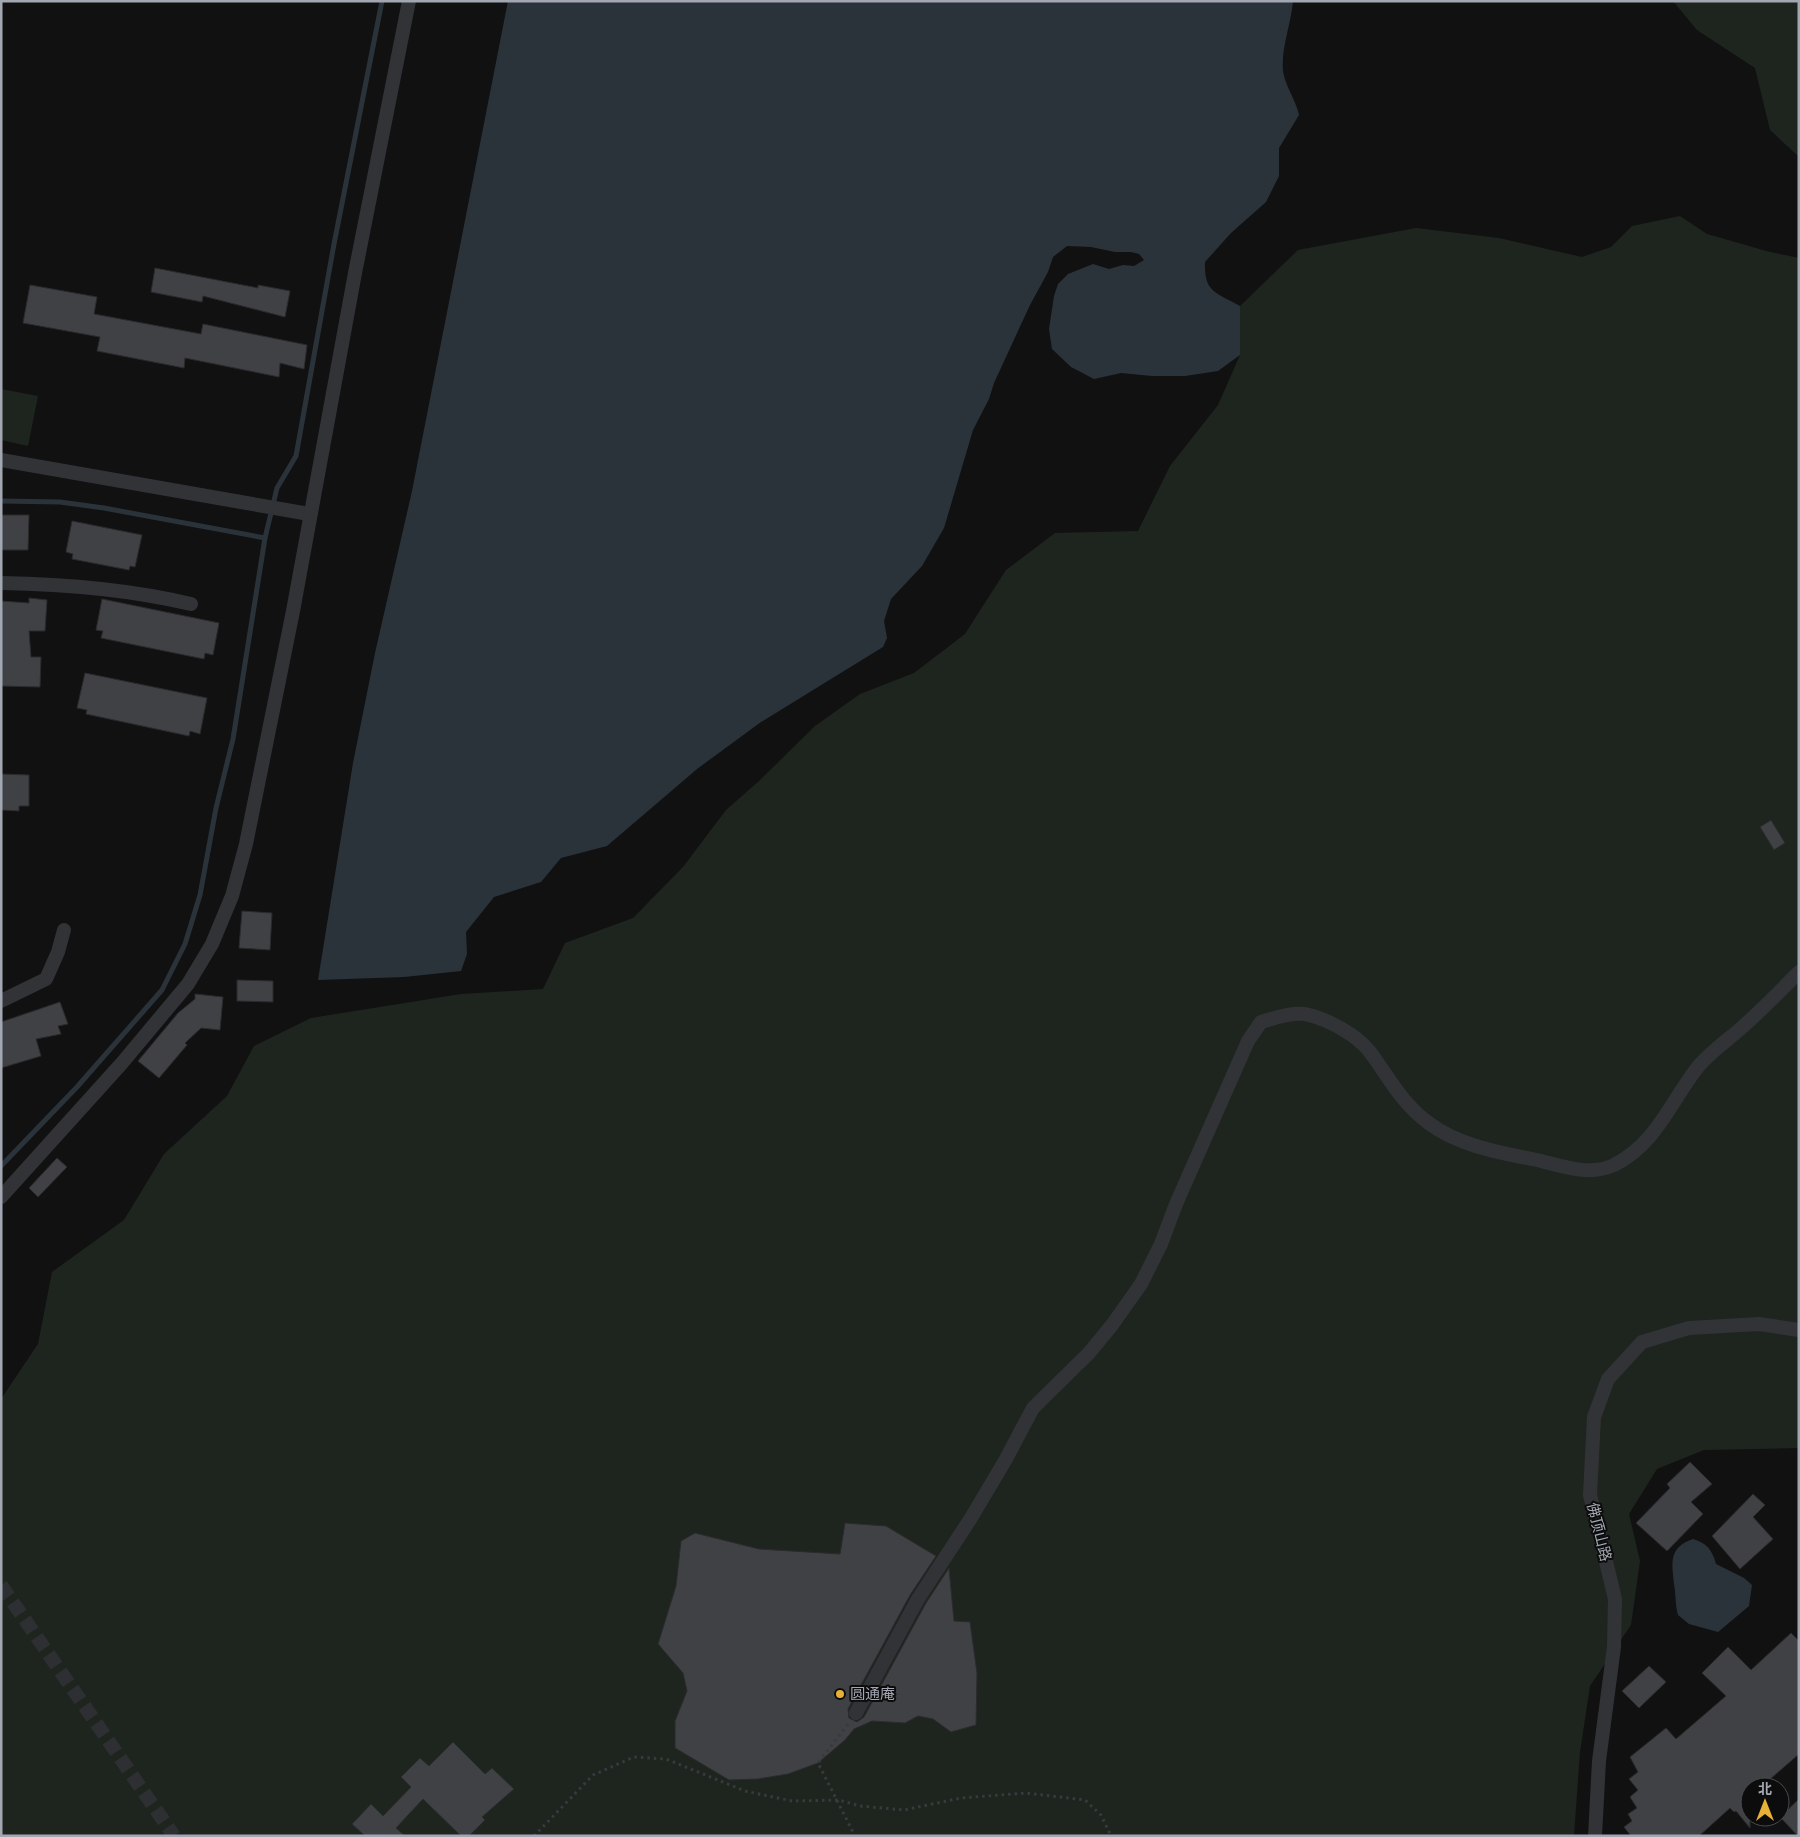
<svg xmlns="http://www.w3.org/2000/svg" width="1800" height="1837" font-family="Inter,'Noto Sans SC',sans-serif">
	<rect width="100%" height="100%" fill="#111112"/>
	<g fill="#1e251f">
		<path d="M 1673,1 L 1799,1 L 1799,157 L 1770,130 L 1755,68 L 1697,30 Z"/>
		<path d="M 1680,216 L 1707,234 L 1770,252 L 1799,258 L 1799,1448 L 1704,1450 L 1657,1469 L 1629,1514 L 1640,1561 L 1631,1625 L 1590,1686 L 1580,1752 L 1574,1836 L 1,1836 L 1,1399 L 38,1344 L 52,1272 L 124,1220 L 164,1154 L 227,1096 L 254,1046 L 311,1018 L 461,994 L 543,989 L 565,943 L 633,918 L 683,867 L 726,810 L 759,781 L 815,726 L 860,694 L 914,673 L 965,634 L 1006,570 L 1055,533 L 1138,531 L 1170,466 L 1218,405 L 1240,355 L 1240,306 L 1298,250 L 1416,228 L 1499,238 L 1582,257 L 1611,247 L 1632,226 Z"/>
		<path d="M 1,389 L 38,396 L 28,446 L 1,440 Z"/>
	</g>
	<g fill="#2b333a">
		<path d="M 508,1 L 1293,1 C 1291,25 1281,47 1283,71 C 1285,86 1296,100 1299,115 L 1279,148 L 1279,176 L 1266,202 L 1231,233 L 1205,262 C 1204,293 1216,292 1240,306 L 1240,355 L 1218,371 L 1185,376 L 1152,376 L 1121,373 L 1094,379 L 1071,367 L 1052,349 L 1049,329 L 1054,296 L 1058,284 L 1068,274 L 1093,264 L 1109,269 L 1123,265 L 1134,266 L 1144,260 L 1139,254 L 1131,252 L 1115,252 L 1091,247 L 1067,246 L 1053,257 L 1048,272 L 1030,305 L 994,383 L 989,399 L 973,430 L 944,528 L 922,566 L 891,599 L 884,621 L 887,638 L 883,647 L 761,722 L 697,769 L 607,846 L 561,858 L 541,882 L 494,897 L 466,932 L 467,954 L 461,971 L 404,977 L 318,980 L 353,763 L 375,653 L 412,491 Z"/>
		<path d="M 1693,1539 C 1707,1543 1712,1550 1716,1564 L 1744,1578 L 1752,1585 L 1749,1606 L 1718,1632 L 1689,1624 L 1678,1615 C 1675,1604 1676,1594 1674,1584 C 1672,1562 1668,1548 1693,1539 Z"/>
	</g>
	<g fill="none" stroke-linecap="round" stroke-linejoin="round">
		<g stroke="#2b333a" stroke-width="5">
			<path d="M 1,501 L 60,502 L 104,508 L 265,538"/>
			<path d="M 1,1166 L 77,1087 L 162,990 L 185,944 L 200,895 L 216,808 L 233,739 L 265,538 L 277,488 L 296,456 L 334,244 L 382,1"/>
		</g>
	</g>
	<g fill="#404145" stroke="#2b2b2e">
		<path d="M 155,268 L 258,288 L 258,285 L 290,291 L 285,317 L 203,296 L 202,302 L 151,292 Z"/>
		<path d="M 30,285 L 97,297 L 94,314 L 201,334 L 203,324 L 307,345 L 304,369 L 280,363 L 279,377 L 185,358 L 184,368 L 97,351 L 100,337 L 23,323 Z"/>
		<path d="M 1,515 L 29,515 L 28,550 L 1,550 Z"/>
		<path d="M 72,521 L 142,535 L 135,567 L 130,566 L 129,570 L 72,559 L 73,554 L 66,552 Z"/>
		<path d="M 29,598 L 47,600 L 45,631 L 29,631 L 31,657 L 41,657 L 40,687 L 1,686 L 1,601 L 29,603 Z"/>
		<path d="M 102,599 L 219,623 L 213,655 L 205,653 L 204,659 L 101,638 L 103,631 L 96,630 Z"/>
		<path d="M 85,673 L 207,698 L 200,734 L 190,731 L 189,736 L 86,714 L 87,710 L 77,708 Z"/>
		<path d="M 1,774 L 29,775 L 29,806 L 19,806 L 19,811 L 1,810 Z"/>
		<path d="M 1771,820 L 1785,843 L 1774,850 L 1760,827 Z"/>
		<path d="M 242,911 L 272,913 L 270,950 L 239,948 Z"/>
		<path d="M 237,980 L 273,981 L 273,1002 L 237,1001 Z"/>
		<path d="M 195,994 L 223,997 L 220,1030 L 201,1028 L 185,1043 L 187,1045 L 159,1078 L 138,1061 L 178,1013 L 195,999 Z"/>
		<path d="M 60,1002 L 68,1024 L 58,1026 L 61,1034 L 36,1039 L 41,1056 L 1,1068 L 1,1022 Z"/>
		<path d="M 57,1158 L 67,1167 L 38,1197 L 29,1188 Z"/>
		<path d="M 1690,1462 L 1712,1484 L 1691,1502 L 1703,1514 L 1667,1551 L 1636,1523 L 1670,1488 L 1667,1484 Z"/>
		<path d="M 1753,1494 L 1765,1505 L 1753,1517 L 1773,1539 L 1740,1569 L 1712,1536 Z"/>
		<path d="M 845,1523 L 886,1526 L 936,1556 L 910,1595 L 848,1709 L 849,1718 L 857,1722 L 864,1717 L 926,1603 L 949,1568 L 954,1621 L 970,1622 L 977,1673 L 976,1725 L 951,1732 L 933,1719 L 918,1716 L 905,1723 L 872,1721 L 854,1729 L 845,1740 L 818,1763 L 788,1774 L 758,1779 L 729,1780 L 675,1748 L 675,1721 L 687,1691 L 683,1673 L 658,1644 L 676,1586 L 681,1541 L 695,1533 L 759,1549 L 840,1554 Z"/>
		<path d="M 1791,1633 L 1799,1641 L 1799,1754 L 1761,1787 L 1750,1787 L 1750,1828 L 1736,1811 L 1734,1812 L 1730,1808 L 1699,1836 L 1631,1836 L 1624,1827 L 1632,1821 L 1628,1814 L 1637,1808 L 1630,1797 L 1638,1790 L 1629,1779 L 1638,1772 L 1630,1757 L 1666,1728 L 1676,1739 L 1726,1696 L 1702,1673 L 1728,1647 L 1751,1670 Z"/>
		<path d="M 1649,1666 L 1666,1682 L 1639,1708 L 1622,1691 Z"/>
		<path d="M 453,1742 L 485,1774 L 492,1768 L 514,1789 L 482,1817 L 485,1820 L 469,1836 L 461,1836 L 423,1799 L 396,1828 L 405,1836 L 365,1836 L 352,1824 L 371,1804 L 383,1816 L 411,1787 L 401,1777 L 420,1758 L 429,1766 Z"/>
		<path d="M 1799,1799 L 1799,1836 L 1798,1836 L 1780,1817 Z"/>
	</g>
	<g fill="none" stroke-linecap="round" stroke-linejoin="round">
		<path stroke="#2e2f32" stroke-width="14" stroke-dasharray="14 7" stroke-linecap="butt" d="M 1,1585 L 174,1836"/>
		<g stroke="#383a3e" stroke-width="3" stroke-dasharray="2.5 4" stroke-linecap="butt">
			<path d="M 848,1724 L 818,1763 L 855,1836"/>
			<path d="M 534,1836 L 593,1775 L 634,1757 L 666,1759 L 745,1791 L 792,1801 L 839,1800 L 860,1806 L 904,1810 L 961,1798 L 1026,1793 L 1085,1800 L 1101,1815 L 1111,1836"/>
		</g>
		<g stroke="#323337" stroke-width="14">
			<path d="M 1,460 L 309,514"/>
			<path d="M 1,583 C 67,584 127,589 191,604"/>
			<path d="M 1,1001 L 46,979 L 58,952 L 64,930"/>
			<path d="M 1,1197 L 122,1063 L 188,984 L 212,944 L 232,896 L 246,844 L 293,611 L 355,273 L 409,1"/>
			<path d="M 856,1713 L 918,1599 L 971,1518 L 1006,1459 L 1033,1408 L 1089,1353 L 1112,1325 L 1141,1284 L 1161,1244 L 1176,1204 L 1248,1041 L 1261,1022 C 1275,1018 1294,1011 1309,1015 C 1329,1020 1357,1035 1370,1052 C 1390,1079 1402,1104 1430,1124 C 1461,1147 1504,1153 1541,1161 C 1565,1167 1590,1176 1614,1165 C 1656,1144 1670,1103 1697,1068 C 1708,1054 1725,1042 1739,1030 C 1760,1012 1779,992 1799,972"/>
			<path d="M 1595,1836 L 1599,1761 L 1614,1647 L 1615,1599 L 1590,1495 L 1594,1417 L 1608,1379 L 1642,1342 L 1689,1328 L 1759,1324 L 1799,1330"/>
		</g>
	</g>
	<circle fill="#e6b136" stroke="#0c0c0d" stroke-width="2" cx="840" cy="1694" r="5"/>
	<g text-anchor="middle" stroke-width="4" stroke-linejoin="round" paint-order="stroke">
		<g font-size="15" fill="#a3a7b2" stroke="#0c0c0d">
			<text transform="translate(1599 1532) rotate(76)" y="5">佛顶山路</text>
		</g>
		<g font-size="15" fill="#a3a7b2" stroke="#0c0c0d" text-anchor="start">
			<text x="850" y="1699">圆通庵</text>
		</g>
	</g>
	<rect width="1800" height="1837" fill="none" stroke="#a3a7b2" stroke-width="5"/>
	<g transform="translate(1765 1802)"><circle r="24" fill="#0c0c0d" stroke="#484a4f"/>
	<path d="M0-4L9 19L0 12L-9 19Z" fill="#e6b136"/>
	<text y="-8" font-size="14" font-weight="bold" text-anchor="middle" fill="#a3a7b2">北</text>
	</g>
</svg>
